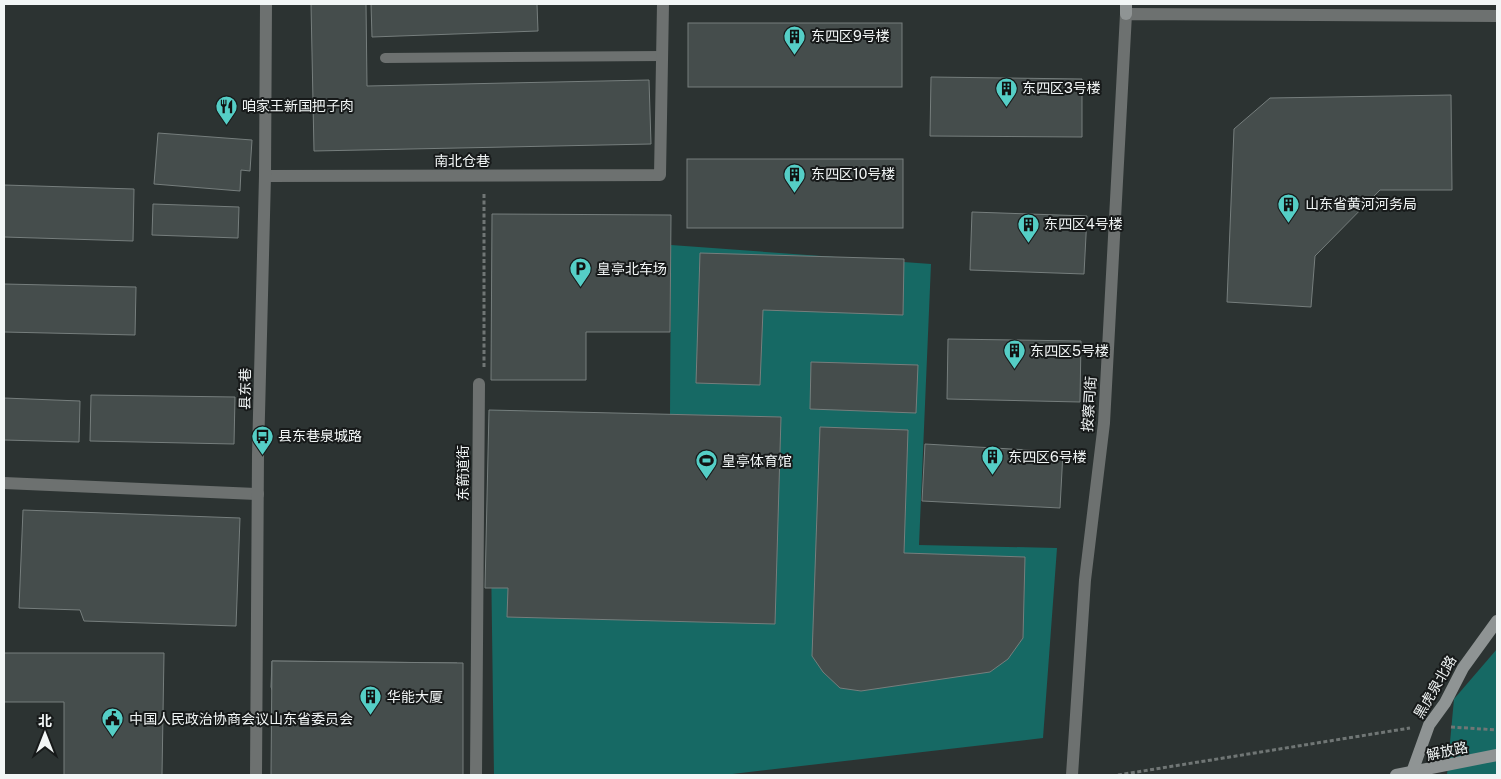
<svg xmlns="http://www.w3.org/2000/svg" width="1501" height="779" font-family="'Public Sans','Noto Sans SC',sans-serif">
	<rect width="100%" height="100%" fill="#2c3332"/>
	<g fill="#166964">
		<path d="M 671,245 L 931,264 L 919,545 L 1057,548 L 1043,738 L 724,775 L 494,775 L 489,410 L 670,415 Z"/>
		<path d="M 1497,649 L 1497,775 L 1447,775 L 1454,699 Z"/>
	</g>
	<g fill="#454d4c" stroke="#767e7d">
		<path d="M 311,4 L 366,4 L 367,86 L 649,80 L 651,144 L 314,151 Z"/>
		<path d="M 371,4 L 537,4 L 538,31 L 372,37 Z"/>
		<rect x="688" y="23" width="214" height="64"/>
		<path d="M 931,77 L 1082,79 L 1082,137 L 930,136 Z"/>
		<path d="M 1451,95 L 1452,190 L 1380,190 L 1315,256 L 1311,307 L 1227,302 L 1234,129 L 1270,98 Z"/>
		<path d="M 158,133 L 252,140 L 250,171 L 241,170 L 240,191 L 154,184 Z"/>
		<rect x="687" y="159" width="216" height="69"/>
		<path d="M 4,185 L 134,189 L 133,241 L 4,237 Z"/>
		<path d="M 153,204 L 239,207 L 238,238 L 152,235 Z"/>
		<path d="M 972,212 L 1087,216 L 1084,274 L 970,270 Z"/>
		<path d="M 492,214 L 671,215 L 670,332 L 586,332 L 586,380 L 491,380 Z"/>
		<path d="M 700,253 L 904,259 L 903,315 L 763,310 L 760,385 L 696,383 Z"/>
		<path d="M 4,284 L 136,287 L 135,335 L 4,332 Z"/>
		<path d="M 948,339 L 1081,341 L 1080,402 L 947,399 Z"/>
		<path d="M 811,362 L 918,365 L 916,413 L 810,409 Z"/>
		<path d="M 91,395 L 235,397 L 234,444 L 90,441 Z"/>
		<path d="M 4,398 L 80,401 L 79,442 L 4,440 Z"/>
		<path d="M 489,410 L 781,417 L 775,624 L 507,617 L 508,588 L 485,588 Z"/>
		<path d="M 820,427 L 908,430 L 904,553 L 1025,557 L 1023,638 L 1008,659 L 990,672 L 861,691 L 840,688 L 823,672 L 812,656 Z"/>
		<path d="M 925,444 L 1063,452 L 1060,508 L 922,501 Z"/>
		<path d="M 23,510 L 240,518 L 236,626 L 84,621 L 80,610 L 19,608 Z"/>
		<path d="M 4,653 L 164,653 L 162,775 L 64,775 L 64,702 L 4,702 Z"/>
		<path d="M 272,661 L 457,663 L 456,758 L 454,764 L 351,763 L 348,759 L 348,725 L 290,724 L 279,708 L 271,687 Z"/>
		<path d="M 272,661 L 463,663 L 463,775 L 271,775 Z"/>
	</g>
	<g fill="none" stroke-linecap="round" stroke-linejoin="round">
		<g stroke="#707675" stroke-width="3" stroke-dasharray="4 2.5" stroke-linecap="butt">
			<path d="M 484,194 L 484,368"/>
			<path d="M 1451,727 L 1497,730"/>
			<path d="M 1118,775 L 1410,728"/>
		</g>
		<path stroke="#6d7170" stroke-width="10" d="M 385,58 L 662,56"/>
		<g stroke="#6d7170" stroke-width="12">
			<path d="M 265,176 L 660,175 L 663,4"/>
			<path d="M 4,483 L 258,494"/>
			<path d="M 256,775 L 258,454 L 265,176 L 266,4"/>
			<path d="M 476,775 L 479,384"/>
			<path d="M 1072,775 L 1085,580 L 1104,423 L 1126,14 L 1497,16"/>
		</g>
		<g stroke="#8f9494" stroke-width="12">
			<path d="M 1126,14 L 1126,4"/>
			<path d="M 1396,775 L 1497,755"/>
			<path d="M 1411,775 L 1429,725 L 1445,703 L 1463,668 L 1497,621"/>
		</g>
	</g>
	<defs>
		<symbol id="building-pin" viewBox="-11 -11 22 30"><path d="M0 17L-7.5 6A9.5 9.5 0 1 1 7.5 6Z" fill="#55cec6" stroke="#171a1a"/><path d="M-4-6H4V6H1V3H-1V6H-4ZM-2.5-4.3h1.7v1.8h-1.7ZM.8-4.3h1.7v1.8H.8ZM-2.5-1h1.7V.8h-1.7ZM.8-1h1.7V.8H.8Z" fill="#111"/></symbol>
		<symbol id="restaurant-pin" viewBox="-11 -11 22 30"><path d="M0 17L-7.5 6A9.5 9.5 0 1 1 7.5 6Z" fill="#55cec6" stroke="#171a1a"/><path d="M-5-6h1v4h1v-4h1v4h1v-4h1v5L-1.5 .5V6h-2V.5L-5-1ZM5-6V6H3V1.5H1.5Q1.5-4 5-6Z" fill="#111"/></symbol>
		<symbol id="parking-pin" viewBox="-11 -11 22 30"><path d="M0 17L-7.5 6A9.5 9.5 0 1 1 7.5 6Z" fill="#55cec6" stroke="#171a1a"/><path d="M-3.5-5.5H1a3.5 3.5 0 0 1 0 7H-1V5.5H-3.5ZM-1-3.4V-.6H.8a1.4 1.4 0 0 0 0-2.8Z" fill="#111"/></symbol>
		<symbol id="bus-pin" viewBox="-11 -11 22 30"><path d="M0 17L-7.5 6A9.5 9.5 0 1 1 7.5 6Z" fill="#55cec6" stroke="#171a1a"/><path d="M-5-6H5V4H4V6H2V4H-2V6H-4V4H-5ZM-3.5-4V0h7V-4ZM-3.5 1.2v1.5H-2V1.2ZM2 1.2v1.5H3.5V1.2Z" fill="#111"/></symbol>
		<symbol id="stadium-pin" viewBox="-11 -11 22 30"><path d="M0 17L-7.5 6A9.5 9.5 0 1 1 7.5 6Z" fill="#55cec6" stroke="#171a1a"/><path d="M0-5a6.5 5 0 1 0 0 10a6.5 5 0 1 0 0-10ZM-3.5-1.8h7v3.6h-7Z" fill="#111"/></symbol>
		<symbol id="civic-pin" viewBox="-11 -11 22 30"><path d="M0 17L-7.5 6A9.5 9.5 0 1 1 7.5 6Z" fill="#55cec6" stroke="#171a1a"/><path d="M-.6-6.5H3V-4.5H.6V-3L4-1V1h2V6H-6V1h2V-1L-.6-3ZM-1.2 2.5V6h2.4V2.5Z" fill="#111"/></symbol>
	</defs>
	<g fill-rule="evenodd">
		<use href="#building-pin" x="782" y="24" width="25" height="34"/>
		<use href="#building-pin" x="994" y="76" width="25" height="34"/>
		<use href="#restaurant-pin" x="214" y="94" width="25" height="34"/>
		<use href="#building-pin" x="782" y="162" width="25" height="34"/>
		<use href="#building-pin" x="1276" y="192" width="25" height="34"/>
		<use href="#building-pin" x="1016" y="212" width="25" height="34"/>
		<use href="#parking-pin" x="568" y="256" width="25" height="34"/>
		<use href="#building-pin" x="1002" y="338" width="25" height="34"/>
		<use href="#bus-pin" x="250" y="424" width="25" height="34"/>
		<use href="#building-pin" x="980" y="444" width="25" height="34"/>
		<use href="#stadium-pin" x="694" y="448" width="25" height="34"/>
		<use href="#building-pin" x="358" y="684" width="25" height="34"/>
		<use href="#civic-pin" x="100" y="706" width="25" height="34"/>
	</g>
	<g text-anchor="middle" stroke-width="4" stroke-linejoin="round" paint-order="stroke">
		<g font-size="14" fill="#f2f6f6" stroke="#171a1a" text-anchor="start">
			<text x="811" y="41">东四区9号楼</text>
			<text x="1022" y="93">东四区3号楼</text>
			<text x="242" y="111">咱家王新国把子肉</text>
			<text x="811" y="179">东四区10号楼</text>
			<text x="1305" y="209">山东省黄河河务局</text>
			<text x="1044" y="229">东四区4号楼</text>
			<text x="597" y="274">皇亭北车场</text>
			<text x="1030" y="356">东四区5号楼</text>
			<text x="278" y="441">县东巷泉城路</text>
			<text x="1008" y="462">东四区6号楼</text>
			<text x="722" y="466">皇亭体育馆</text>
			<text x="387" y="702">华能大厦</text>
			<text x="129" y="724">中国人民政治协商会议山东省委员会</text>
		</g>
		<g font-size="14" fill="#f2f6f6" stroke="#171a1a">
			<text x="462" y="166">南北仓巷</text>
			<text transform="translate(245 389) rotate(-89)" y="5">县东巷</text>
			<text transform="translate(1089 404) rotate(-86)" y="5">按察司街</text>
			<text transform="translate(463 473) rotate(-90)" y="5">东箭道街</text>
			<text transform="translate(1435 687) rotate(-60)" y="5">黑虎泉北路</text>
			<text transform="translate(1447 751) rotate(-12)" y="5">解放路</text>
		</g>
	</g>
	<rect width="1501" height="779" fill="none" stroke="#f2f6f6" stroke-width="10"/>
	<g transform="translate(45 734)" stroke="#171a1a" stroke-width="4" paint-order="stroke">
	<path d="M0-4L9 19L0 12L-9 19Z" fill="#f2f6f6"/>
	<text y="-8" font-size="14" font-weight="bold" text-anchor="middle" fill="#f2f6f6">北</text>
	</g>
</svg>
